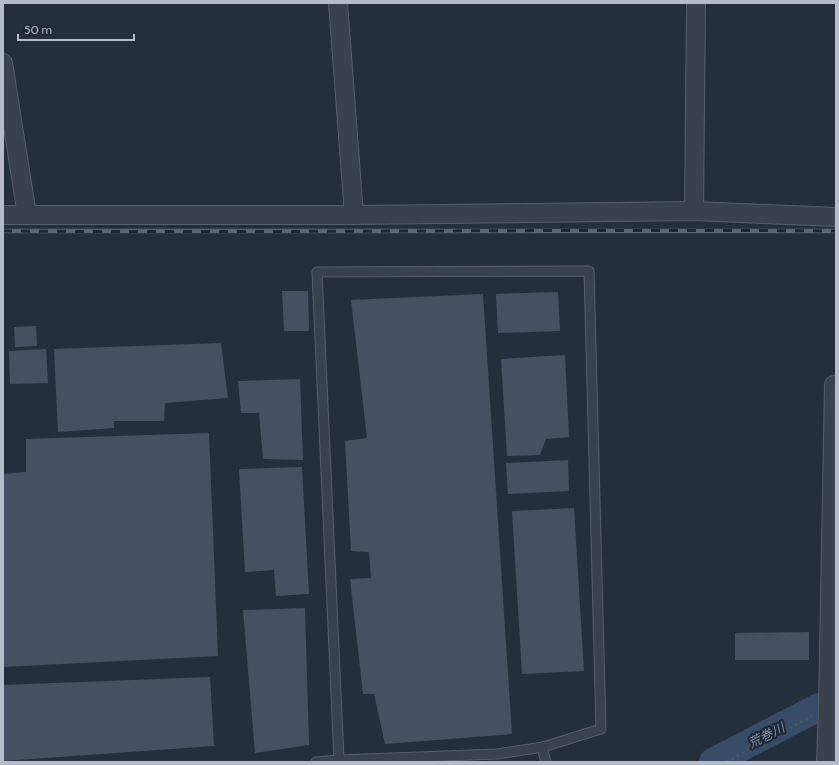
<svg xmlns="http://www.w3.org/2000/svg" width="839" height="765" font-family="Cabin,'Noto Sans JP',sans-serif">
	<rect width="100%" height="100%" fill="#242f3e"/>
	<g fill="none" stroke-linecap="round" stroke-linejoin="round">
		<path stroke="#394c67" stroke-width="28" d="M 713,762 L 819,707"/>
	</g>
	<g fill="#455162">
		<path d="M 282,291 L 308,291 L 309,331 L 284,331 Z"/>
		<path d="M 558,292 L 560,331 L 498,333 L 496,294 Z"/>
		<path d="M 483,294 L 512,734 L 385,744 L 374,694 L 363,694 L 350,579 L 371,578 L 369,552 L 351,551 L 345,441 L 367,438 L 351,300 Z"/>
		<path d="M 36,326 L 37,346 L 15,347 L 14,327 Z"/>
		<path d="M 221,343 L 228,398 L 165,403 L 164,421 L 114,421 L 114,428 L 58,432 L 54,349 Z"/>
		<path d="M 46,349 L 48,383 L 10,384 L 9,351 Z"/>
		<path d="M 565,355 L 569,437 L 546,439 L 540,455 L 507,456 L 501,359 Z"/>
		<path d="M 300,379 L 303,460 L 263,459 L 259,413 L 241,413 L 238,381 Z"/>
		<path d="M 209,433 L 218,656 L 3,667 L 3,474 L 26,472 L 26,439 Z"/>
		<path d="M 568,460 L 569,491 L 508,494 L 506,463 Z"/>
		<path d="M 302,467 L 309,594 L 276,596 L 274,570 L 245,572 L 239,469 Z"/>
		<path d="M 574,508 L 584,671 L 522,674 L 512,511 Z"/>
		<path d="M 305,608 L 309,745 L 255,753 L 243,610 Z"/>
		<path d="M 809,632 L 809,660 L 735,660 L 735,633 Z"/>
		<path d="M 210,677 L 214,746 L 3,761 L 3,685 Z"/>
	</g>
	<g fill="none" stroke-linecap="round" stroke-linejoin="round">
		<defs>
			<g id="lane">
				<path d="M 543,747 L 542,748 L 546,762"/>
				<path d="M 316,762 L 339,760 L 497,754 L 543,747 L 601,729 L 589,271 L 317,272 L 339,760"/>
			</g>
			<g id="street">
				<path d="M 338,3 L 354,215"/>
				<path d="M 3,63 L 27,215"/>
				<path d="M 694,211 L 696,3"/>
				<path d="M 3,215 L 354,215 L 694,211 L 836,217"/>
				<path d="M 826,762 L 828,708 L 834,385"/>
			</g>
		</defs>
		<use href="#lane" stroke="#565f6c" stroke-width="11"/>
		<use href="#street" stroke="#565f6c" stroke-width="20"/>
		<path stroke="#44595c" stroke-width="2.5" stroke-dasharray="3 3" stroke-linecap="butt" d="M 726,762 L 812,716"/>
		<use href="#lane" stroke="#38414e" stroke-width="9"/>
		<use href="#street" stroke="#38414e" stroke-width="18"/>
		<defs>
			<path id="rail" d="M 3,231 C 281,233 558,229 836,231"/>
		</defs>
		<use href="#rail" stroke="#5a6575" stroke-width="4.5"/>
		<use href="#rail" stroke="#1d2633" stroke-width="3" stroke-dasharray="9" stroke-linecap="butt"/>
	</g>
	<g text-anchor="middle" stroke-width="4" stroke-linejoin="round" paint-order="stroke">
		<g font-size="13" font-style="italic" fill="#7c92b1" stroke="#1d2633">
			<text transform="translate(766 735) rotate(-27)" y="5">荒巻川</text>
		</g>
	</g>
	<rect width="839" height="765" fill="none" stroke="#b4bcc9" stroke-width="8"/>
	<path d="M18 34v6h116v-6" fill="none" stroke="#b4bcc9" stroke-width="2"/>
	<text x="24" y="34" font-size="12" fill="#b4bcc9" stroke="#1d2633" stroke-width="3" paint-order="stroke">50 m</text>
</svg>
